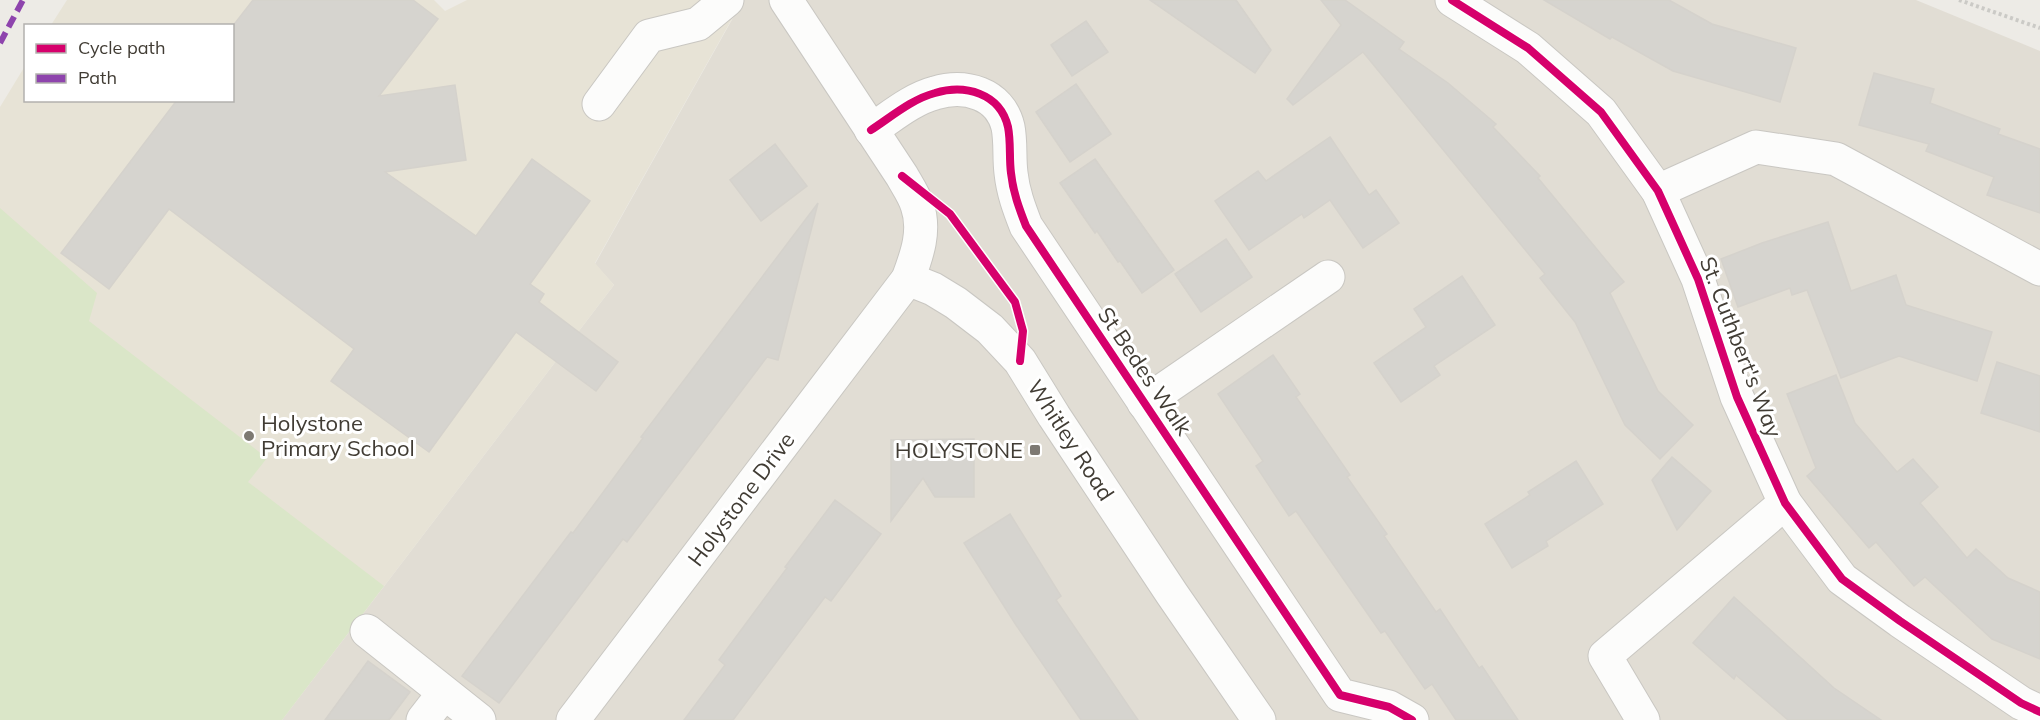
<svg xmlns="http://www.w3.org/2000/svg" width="2040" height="720" font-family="Mulish,sans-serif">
	<rect width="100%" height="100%" fill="#edebe6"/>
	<path fill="#e1ddd4" d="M 743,0 L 1916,0 L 2040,51 L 2040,720 L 282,720 L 614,285 L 595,264 Z"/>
	<path fill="#e7e3d6" d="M 67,0 L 434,0 L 445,11 L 467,0 L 723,0 L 733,17 L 595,263 L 614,285 L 282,720 L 0,720 L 0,107 L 25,66 L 26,100 L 232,100 L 232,26 L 51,25 Z"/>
	<path fill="#dae6c8" d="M 0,208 L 97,293 L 89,321 L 267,458 L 248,482 L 384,586 L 282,720 L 0,720 Z"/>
	<g fill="#d6d4cf" stroke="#d5d2cc" stroke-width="1.5">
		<path d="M 253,0 L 413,0 L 438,19 L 379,96 L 455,85 L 466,160 L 385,172 L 476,236 L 532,159 L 590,201 L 530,284 L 544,294 L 539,302 L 618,362 L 596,391 L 516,332 L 429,452 L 331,381 L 354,349 L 169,209 L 109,289 L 61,253 L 177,100 L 232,100 L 232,27 Z"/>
		<path d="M 1150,0 L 1236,0 L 1271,50 L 1255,73 Z"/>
		<path d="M 1321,0 L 1345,0 L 1404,42 L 1399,49 L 1448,83 L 1496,124 L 1493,127 L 1540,176 L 1538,178 L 1624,282 L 1610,293 L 1658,391 L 1693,425 L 1660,459 L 1625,425 L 1575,322 L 1540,278 L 1545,274 L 1363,52 L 1293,105 L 1287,99 L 1341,25 Z"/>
		<path d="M 1544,0 L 1669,0 L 1712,24 L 1796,48 L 1780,102 L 1673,71 L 1612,37 L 1610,39 Z"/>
		<path d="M 1086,21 L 1108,52 L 1072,76 L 1051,45 Z"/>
		<path d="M 1874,73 L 1934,89 L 1930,103 L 2000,129 L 1998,134 L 2040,149 L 2040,213 L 1987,195 L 1994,177 L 1926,151 L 1929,144 L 1859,125 Z"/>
		<path d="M 1076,84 L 1111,134 L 1070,162 L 1036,112 Z"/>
		<path d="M 1330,137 L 1369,195 L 1376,190 L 1399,223 L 1363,248 L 1330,200 L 1304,218 L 1302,214 L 1249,250 L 1215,201 L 1258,171 L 1266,181 Z"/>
		<path d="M 775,144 L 807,186 L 761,221 L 730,180 Z"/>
		<path d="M 1095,159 L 1174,270 L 1142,293 L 1120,261 L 1118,262 L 1097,231 L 1095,233 L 1060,183 Z"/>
		<path d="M 818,203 L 778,360 L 767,357 L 627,542 L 623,539 L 499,703 L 462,676 L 571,532 L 573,533 L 610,483 L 643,438 L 641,437 Z"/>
		<path d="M 1828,222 L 1851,291 L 1896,275 L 1906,305 L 1992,332 L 1977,381 L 1899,356 L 1841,378 L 1807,290 L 1792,295 L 1790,288 L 1738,307 L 1721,259 L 1762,243 Z"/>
		<path d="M 1226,239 L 1252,277 L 1201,312 L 1175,274 Z"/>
		<path d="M 1462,276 L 1495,325 L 1434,366 L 1440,375 L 1401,402 L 1374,363 L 1426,327 L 1414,309 Z"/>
		<path d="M 1273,355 L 1300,394 L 1296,397 L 1350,475 L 1347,477 L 1387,534 L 1384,536 L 1436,612 L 1440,609 L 1479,668 L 1482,666 L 1518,720 L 1456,720 L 1432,684 L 1425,689 L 1385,631 L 1381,633 L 1296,511 L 1289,516 L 1256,466 L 1263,461 L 1218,394 Z"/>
		<path d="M 1997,362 L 2040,376 L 2040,432 L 1981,413 Z"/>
		<path d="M 1836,375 L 1855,423 L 1897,472 L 1913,459 L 1938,487 L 1920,503 L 1967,558 L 1976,549 L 2008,578 L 2040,592 L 2040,659 L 1992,639 L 1925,577 L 1914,586 L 1876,542 L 1869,548 L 1807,476 L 1816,468 L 1787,394 Z"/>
		<path d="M 974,439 L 974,497 L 935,497 L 923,478 L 891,521 L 891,440 Z"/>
		<path d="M 1672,457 L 1711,491 L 1677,530 L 1652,480 Z"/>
		<path d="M 1576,461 L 1603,504 L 1546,541 L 1548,546 L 1512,568 L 1485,524 L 1530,495 L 1528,492 Z"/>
		<path d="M 835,500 L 881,534 L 831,601 L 825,597 L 733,720 L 684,720 L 725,665 L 719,660 L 787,568 L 785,567 Z"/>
		<path d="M 1010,514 L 1061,596 L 1056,600 L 1138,720 L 1081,720 L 1016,625 L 964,543 Z"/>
		<path d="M 1734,597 L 1834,688 L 1881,720 L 1788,720 L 1736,675 L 1734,679 L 1693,643 Z"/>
		<path d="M 368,661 L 410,692 L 389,720 L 325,720 Z"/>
	</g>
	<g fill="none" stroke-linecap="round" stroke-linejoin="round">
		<defs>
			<g id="minor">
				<path d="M 1452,0 L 1528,48 L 1601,112 L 1658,191 L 1698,279 L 1737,397 L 1785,503 L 1842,579 L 1900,621 L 2021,703 L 2040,712"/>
				<path d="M 599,104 L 649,36 L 698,24 L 727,0"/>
				<path d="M 871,130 C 891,117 912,99 935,93 C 965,84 1000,93 1008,127 C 1011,142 1009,158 1011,173 C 1013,192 1019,208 1026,226 L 1340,695 L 1389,707 L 1412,720"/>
				<path d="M 1658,191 L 1756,147 L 1836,159 L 2040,269"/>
				<path d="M 908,279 L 933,289 L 956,303 L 990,329 L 1020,361 L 1054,416 L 1172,594 L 1259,720"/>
				<path d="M 1144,403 L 1328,277"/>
				<path d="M 367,631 L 479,720"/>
				<path d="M 423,720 L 444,693"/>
				<path d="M 573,720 L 908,279 C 917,255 926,230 917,205 C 914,195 907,185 902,176 L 786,0"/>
				<path d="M 1643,720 L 1605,656 L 1785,503"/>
			</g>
		</defs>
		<use href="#minor" stroke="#c9c7c2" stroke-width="35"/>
		<path stroke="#cbcac6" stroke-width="4" stroke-dasharray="3 3" stroke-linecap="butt" d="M 1959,0 L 2040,28"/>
		<use href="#minor" stroke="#fcfcfb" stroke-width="33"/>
		<path stroke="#8e44ad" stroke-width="6" stroke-dasharray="12 6" stroke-linecap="butt" d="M 0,43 L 23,0"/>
		<defs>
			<g id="cycleway">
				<path d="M 1452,0 L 1528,48 L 1601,112 L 1658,191 L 1698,279 L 1737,397 L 1785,503 L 1842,579 L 1900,621 L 2021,703 L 2040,712"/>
				<path d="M 871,130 C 891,117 912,99 935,93 C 965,84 1000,93 1008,127 C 1011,142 1009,158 1011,173 C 1013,192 1019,208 1026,226 L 1340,695 L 1389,707 L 1412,720"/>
				<path d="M 902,176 L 950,214 L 1015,302 L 1023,331 L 1020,361"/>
			</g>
		</defs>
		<use href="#cycleway" stroke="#fff" stroke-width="11"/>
		<use href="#cycleway" stroke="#d6006c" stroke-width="8"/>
	</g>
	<g fill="#7d7972" stroke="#fff" stroke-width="2">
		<circle cx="249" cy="436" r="6"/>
		<rect x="1029" y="444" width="12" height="12" rx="3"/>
	</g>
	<g text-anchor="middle" stroke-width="6" stroke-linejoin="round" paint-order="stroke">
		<g font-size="22" fill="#413c34" stroke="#fff">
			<text transform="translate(1741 347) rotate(69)" y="8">St. Cuthbert's Way</text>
			<text transform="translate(1145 371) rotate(56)" y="8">St Bedes Walk</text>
			<text transform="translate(1071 440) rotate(57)" y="8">Whitley Road</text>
			<text transform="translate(741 499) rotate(-53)" y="8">Holystone Drive</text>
		</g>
		<g font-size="22" fill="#413c34" stroke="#fff" text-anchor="start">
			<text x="261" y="431">Holystone<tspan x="261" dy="25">Primary School</tspan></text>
			<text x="1023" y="458" text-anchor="end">HOLYSTONE</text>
		</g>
	</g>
	<rect x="24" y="24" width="210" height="78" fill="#ffffff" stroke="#b3b1ae" stroke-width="1.5"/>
	<rect x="36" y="44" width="30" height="9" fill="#d6006c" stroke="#b3b1ae" stroke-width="1.5"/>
	<text x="78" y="54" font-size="18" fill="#413c34">Cycle path</text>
	<rect x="36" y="74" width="30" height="9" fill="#8e44ad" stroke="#b3b1ae" stroke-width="1.5"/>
	<text x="78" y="84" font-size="18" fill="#413c34">Path</text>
</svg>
